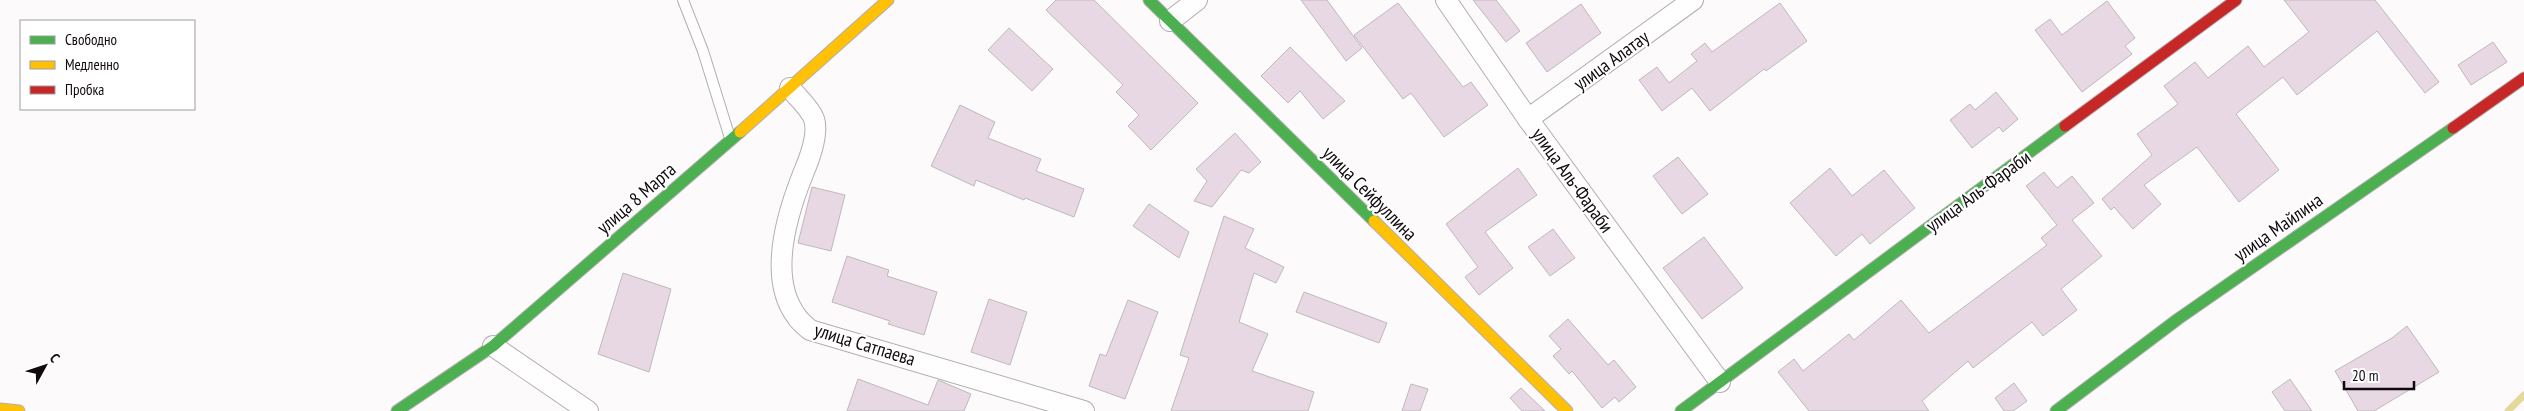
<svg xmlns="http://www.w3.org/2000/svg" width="2524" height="411" font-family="'PT Sans Narrow',sans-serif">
	<rect width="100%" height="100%" fill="#fcfafb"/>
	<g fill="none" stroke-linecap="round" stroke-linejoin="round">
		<path stroke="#e4d99a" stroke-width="7" d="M 2508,411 L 2524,395"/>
	</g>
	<g fill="#e8d8e3" stroke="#beb9bc">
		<path d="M 1056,0 L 1094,0 L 1198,103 L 1151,150 L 1128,126 L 1139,115 L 1116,92 L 1123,85 L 1046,10 Z"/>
		<path d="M 1301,0 L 1327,0 L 1362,48 L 1346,61 Z"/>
		<path d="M 1473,0 L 1496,0 L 1520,31 L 1506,42 Z"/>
		<path d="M 2284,0 L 2375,0 L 2439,82 L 2425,93 L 2377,31 L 2297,95 L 2283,77 L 2236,114 L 2279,170 L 2239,202 L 2197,147 L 2144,185 L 2161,204 L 2133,229 L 2114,207 L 2111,210 L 2102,199 L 2152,155 L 2137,134 L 2178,104 L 2164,86 L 2195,62 L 2208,78 L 2248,46 L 2264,67 L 2309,32 Z"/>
		<path d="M 2107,1 L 2135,38 L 2125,46 L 2132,54 L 2082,92 L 2035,30 L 2050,19 L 2062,35 Z"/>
		<path d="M 1398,3 L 1463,87 L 1471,82 L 1488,105 L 1444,137 L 1411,93 L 1403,99 L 1354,35 Z"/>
		<path d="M 1780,3 L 1807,41 L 1766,71 L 1764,69 L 1710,111 L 1692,88 L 1662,111 L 1639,80 L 1657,67 L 1669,83 L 1697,61 L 1691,54 L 1705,43 L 1712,52 Z"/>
		<path d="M 1581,4 L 1601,33 L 1547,72 L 1526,43 Z"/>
		<path d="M 1009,28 L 1053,69 L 1032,91 L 988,50 Z"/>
		<path d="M 2493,42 L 2507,62 L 2471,85 L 2458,65 Z"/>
		<path d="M 1290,47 L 1345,101 L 1323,119 L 1300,91 L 1288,103 L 1261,76 Z"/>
		<path d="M 1996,92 L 2018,119 L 2003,132 L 1999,127 L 1972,148 L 1950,120 L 1970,104 L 1975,110 Z"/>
		<path d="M 960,105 L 995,122 L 988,138 L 1041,159 L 1036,171 L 1084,189 L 1074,217 L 1025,198 L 1024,200 L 976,180 L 974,186 L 931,166 Z"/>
		<path d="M 1235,133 L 1261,162 L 1249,173 L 1241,170 L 1212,207 L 1194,201 L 1207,181 L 1196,169 Z"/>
		<path d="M 1678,157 L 1708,194 L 1682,214 L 1653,176 Z"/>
		<path d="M 1518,168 L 1537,195 L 1485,232 L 1513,268 L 1479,295 L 1465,277 L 1478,267 L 1446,224 Z"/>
		<path d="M 1830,168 L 1852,196 L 1884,170 L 1915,208 L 1870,244 L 1862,234 L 1836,256 L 1790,203 Z"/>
		<path d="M 2044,172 L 2057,188 L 2072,176 L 2094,203 L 2072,220 L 2102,256 L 2061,289 L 2077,310 L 2043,336 L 2032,322 L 1973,368 L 1968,361 L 1922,401 L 1929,411 L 1809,411 L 1778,372 L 1794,359 L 1803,371 L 1849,334 L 1854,340 L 1901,300 L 1929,333 L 2047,245 L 2041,238 L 2057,225 L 2026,186 Z"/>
		<path d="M 812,187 L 845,195 L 831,251 L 798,243 Z"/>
		<path d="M 1149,204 L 1189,232 L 1179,258 L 1133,226 Z"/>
		<path d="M 1224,216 L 1254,229 L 1245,248 L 1284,267 L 1276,283 L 1254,273 L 1239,322 L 1268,334 L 1252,371 L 1314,392 L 1308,411 L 1171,411 L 1189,358 L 1180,355 Z"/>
		<path d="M 1553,229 L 1575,258 L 1550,276 L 1528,247 Z"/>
		<path d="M 1704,237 L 1743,288 L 1702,319 L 1663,268 Z"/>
		<path d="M 847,256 L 889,270 L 887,276 L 937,292 L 924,335 L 888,324 L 890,321 L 832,302 Z"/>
		<path d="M 623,273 L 671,289 L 649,372 L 598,354 Z"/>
		<path d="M 1304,292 L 1387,323 L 1379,343 L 1296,312 Z"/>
		<path d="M 989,299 L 1027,312 L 1010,365 L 971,352 Z"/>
		<path d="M 1128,300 L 1158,312 L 1125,399 L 1089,386 L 1100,354 L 1106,356 Z"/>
		<path d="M 1568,319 L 1608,365 L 1614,360 L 1636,387 L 1619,402 L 1615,397 L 1602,408 L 1572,371 L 1569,374 L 1553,356 L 1561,349 L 1549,336 Z"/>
		<path d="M 2407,326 L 2439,372 L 2374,411 L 2358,411 L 2335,371 L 2392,338 Z"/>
		<path d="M 858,379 L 928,405 L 938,380 L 971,394 L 964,411 L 847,411 Z"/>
		<path d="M 2290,379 L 2312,411 L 2285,411 L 2272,392 Z"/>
		<path d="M 2014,383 L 2027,401 L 2013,411 L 2004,411 L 1995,398 Z"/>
		<path d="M 1411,384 L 1428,389 L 1420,411 L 1402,411 Z"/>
		<path d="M 1521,388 L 1545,411 L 1522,411 L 1510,398 Z"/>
	</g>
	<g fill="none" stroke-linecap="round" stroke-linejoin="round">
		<defs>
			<path id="lane" d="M 683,0 L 703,51 L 730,138"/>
			<g id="street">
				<path d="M 1446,0 L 1528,119 L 1720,382"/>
				<path d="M 1170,21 L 1197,0"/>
				<path d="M 790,88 C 797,97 810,108 814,119 C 819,134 809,160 803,174 C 787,214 767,278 797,317 C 800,322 806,326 810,330 L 1084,411"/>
				<path d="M 1528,119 L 1693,0"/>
				<path d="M 493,346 L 588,411"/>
			</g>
			<g id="fast">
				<path d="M 1149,0 L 1374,221"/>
				<path d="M 397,411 L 493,346 L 740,132"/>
				<path d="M 1681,411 L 2065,126"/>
				<path d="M 2056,411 L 2178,319 L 2453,128"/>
			</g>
			<g id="slow">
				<path d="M 740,132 L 888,0"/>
				<path d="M 1374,221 L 1567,411"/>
				<path d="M 0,409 L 19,411"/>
			</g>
			<g id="jam">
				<path d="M 2065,126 L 2236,0"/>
				<path d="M 2453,128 L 2524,78"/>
			</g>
		</defs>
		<use href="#lane" stroke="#b2aeb1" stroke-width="12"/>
		<use href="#street" stroke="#b2aeb1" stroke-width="22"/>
		<use href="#fast" stroke="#b2aeb1" stroke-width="13"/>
		<use href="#slow" stroke="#b2aeb1" stroke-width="13"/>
		<use href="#jam" stroke="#b2aeb1" stroke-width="13"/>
		<use href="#lane" stroke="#fffefe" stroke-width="10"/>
		<use href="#street" stroke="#fffefe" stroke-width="20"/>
		<use href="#fast" stroke="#4caf50" stroke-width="11"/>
		<use href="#slow" stroke="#ffc107" stroke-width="11"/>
		<use href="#jam" stroke="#c62828" stroke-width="11"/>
	</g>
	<g text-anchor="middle" stroke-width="4.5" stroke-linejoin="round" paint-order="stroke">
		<g font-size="19" fill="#10090e" stroke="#fff">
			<text transform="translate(1611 60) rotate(-36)" y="7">улица Алатау</text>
			<text transform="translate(1573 180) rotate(54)" y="7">улица Аль-Фараби</text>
			<text transform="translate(1978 191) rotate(-36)" y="7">улица Аль-Фараби</text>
			<text transform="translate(1370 193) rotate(45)" y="7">улица Сейфуллина</text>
			<text transform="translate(636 198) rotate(-41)" y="7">улица 8 Марта</text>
			<text transform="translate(2278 227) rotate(-35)" y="7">улица Майлина</text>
			<text transform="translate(865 344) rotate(17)" y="7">улица Сатпаева</text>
		</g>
	</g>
	<rect x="20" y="20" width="175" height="90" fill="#ffffff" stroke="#9f9d9f"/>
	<rect x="30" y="36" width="25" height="8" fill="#4caf50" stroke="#9f9d9f"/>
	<text x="65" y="45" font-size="15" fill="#10090e">Свободно</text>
	<rect x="30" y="61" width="25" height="8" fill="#ffc107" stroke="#9f9d9f"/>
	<text x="65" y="70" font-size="15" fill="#10090e">Медленно</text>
	<rect x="30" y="86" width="25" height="8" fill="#c62828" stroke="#9f9d9f"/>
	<text x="65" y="95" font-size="15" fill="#10090e">Пробка</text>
	<g transform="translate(45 366) rotate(50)" stroke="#ffffff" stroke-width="4" paint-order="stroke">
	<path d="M0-4L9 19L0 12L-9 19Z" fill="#10090e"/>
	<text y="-8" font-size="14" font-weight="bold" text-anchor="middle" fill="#10090e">С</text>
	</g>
	<path d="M2344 381v8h70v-8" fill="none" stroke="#10090e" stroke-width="2.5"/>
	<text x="2352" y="381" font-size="15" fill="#10090e" stroke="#ffffff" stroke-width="4" paint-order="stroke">20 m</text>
</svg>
